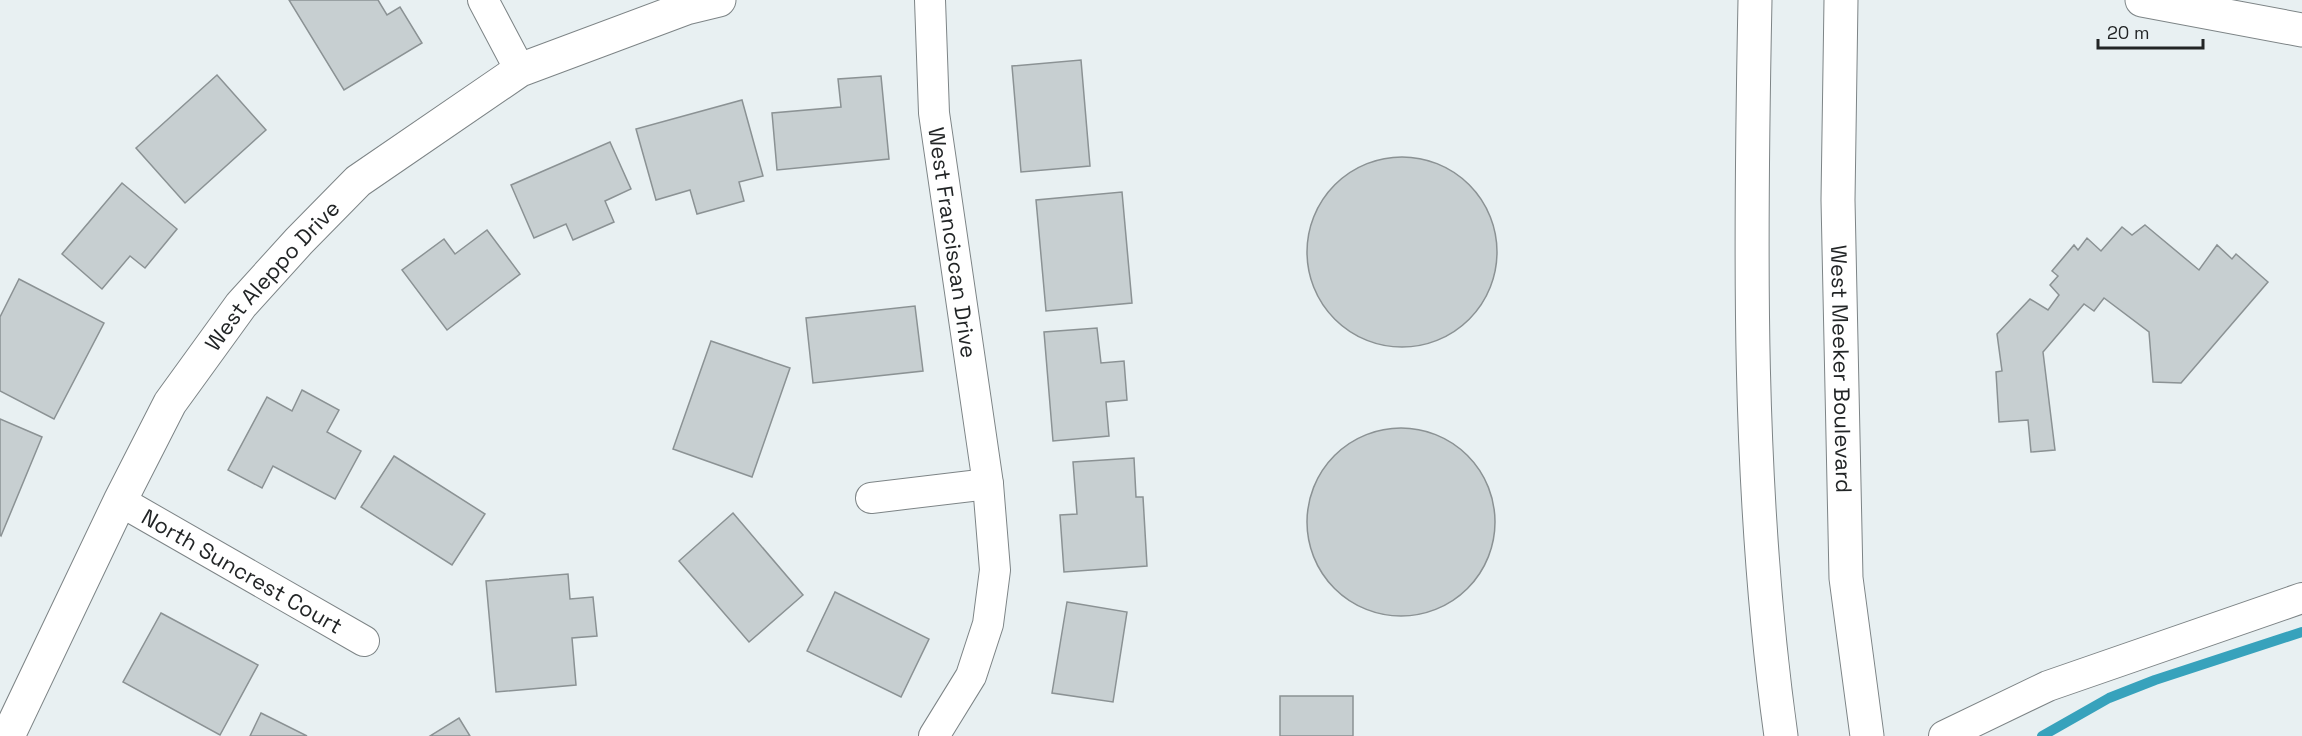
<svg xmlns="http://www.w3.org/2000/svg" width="2302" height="736" font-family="'Space Grotesk',sans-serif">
	<rect width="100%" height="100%" fill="#e8f0f2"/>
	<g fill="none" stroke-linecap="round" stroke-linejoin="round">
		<path stroke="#37a2bc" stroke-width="10" d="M 2042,736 L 2109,698 L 2155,680 L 2302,632"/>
	</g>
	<g fill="#c7cfd1" stroke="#8b9294" stroke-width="1.5">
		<path d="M 289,0 L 378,0 L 387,15 L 400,7 L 422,43 L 344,90 Z"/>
		<path d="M 1081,60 L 1090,166 L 1021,172 L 1012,66 Z"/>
		<path d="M 217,75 L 266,130 L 185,203 L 136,148 Z"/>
		<path d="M 881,76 L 889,159 L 777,170 L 772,113 L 841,107 L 838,79 Z"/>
		<path d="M 742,100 L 763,176 L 739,182 L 744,201 L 697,214 L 690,190 L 656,200 L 636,129 Z"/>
		<path d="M 610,142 L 631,189 L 605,201 L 614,222 L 573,240 L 566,224 L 534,238 L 511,185 Z"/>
		<circle cx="1402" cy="252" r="95"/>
		<path d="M 122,183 L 177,229 L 145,268 L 130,256 L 102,289 L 62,254 Z"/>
		<path d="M 1122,192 L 1132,303 L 1046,311 L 1036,200 Z"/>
		<path d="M 2145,225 L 2199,270 L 2217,245 L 2232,259 L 2236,254 L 2268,282 L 2181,383 L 2153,382 L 2149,332 L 2104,298 L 2094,311 L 2084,304 L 2043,352 L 2055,450 L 2031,452 L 2028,420 L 1999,422 L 1996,372 L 2002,371 L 1997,334 L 2030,299 L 2048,310 L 2059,295 L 2050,285 L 2058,276 L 2052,271 L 2074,245 L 2078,250 L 2087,238 L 2101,251 L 2122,227 L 2132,235 Z"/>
		<path d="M 487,230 L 520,274 L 447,330 L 402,270 L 444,239 L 455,254 Z"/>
		<path d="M 19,279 L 104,323 L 54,419 L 0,391 L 0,317 Z"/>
		<path d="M 915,306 L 923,371 L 813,383 L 806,318 Z"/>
		<path d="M 1097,328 L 1101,363 L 1124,361 L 1127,400 L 1106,402 L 1109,436 L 1053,441 L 1044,332 Z"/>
		<path d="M 711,341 L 790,368 L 752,477 L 673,449 Z"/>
		<path d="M 302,390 L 339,410 L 327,432 L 361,451 L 335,499 L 273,466 L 262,488 L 228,470 L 267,397 L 292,411 Z"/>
		<path d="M 0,419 L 42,437 L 1,536 L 0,535 Z"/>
		<circle cx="1401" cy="522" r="94"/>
		<path d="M 394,456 L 485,514 L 452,565 L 361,507 Z"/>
		<path d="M 1134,458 L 1136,497 L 1143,497 L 1147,566 L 1064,572 L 1060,515 L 1077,514 L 1073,462 Z"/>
		<path d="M 733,513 L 803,595 L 749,642 L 679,561 Z"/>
		<path d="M 568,574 L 570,599 L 593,597 L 597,636 L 572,638 L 576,685 L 496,692 L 486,581 Z"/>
		<path d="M 835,592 L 929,639 L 901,697 L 807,651 Z"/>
		<path d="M 1067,602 L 1127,612 L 1113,702 L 1052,693 Z"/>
		<path d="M 161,613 L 258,665 L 220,735 L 123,682 Z"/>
		<rect x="1280" y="696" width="73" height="40"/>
		<path d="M 261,713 L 307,736 L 250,736 Z"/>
		<path d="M 459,718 L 470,736 L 430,736 Z"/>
	</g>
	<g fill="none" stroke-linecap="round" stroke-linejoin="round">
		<defs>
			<g id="minor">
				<path d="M 483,0 L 520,70"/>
				<path id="s1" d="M 930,0 L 934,113 L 988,484 L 995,570 L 988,624 L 971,676 L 934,736"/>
				<path d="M 871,498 L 988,484"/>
				<path id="s2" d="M 120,501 L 364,641"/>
				<path d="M 1944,736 L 2048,686 L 2302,598"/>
			</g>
			<g id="tertiary">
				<path d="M 2142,0 L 2302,30"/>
				<path id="s3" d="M 8,736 L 120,501 L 170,403 L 241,305 L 299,241 L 358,181 L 520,70 L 686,8 L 719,0"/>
			</g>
			<g id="secondary">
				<path d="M 1755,0 C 1750,245 1747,493 1781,736"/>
				<path id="s4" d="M 1841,0 L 1838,200 L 1846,578 L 1867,736"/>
			</g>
		</defs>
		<use href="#minor" stroke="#7d8486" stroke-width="32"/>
		<use href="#tertiary" stroke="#7d8486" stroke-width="35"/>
		<use href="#secondary" stroke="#7d8486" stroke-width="35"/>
		<use href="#minor" stroke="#fff" stroke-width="30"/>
		<use href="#tertiary" stroke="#fff" stroke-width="33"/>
		<use href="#secondary" stroke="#fff" stroke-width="33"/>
	</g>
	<g text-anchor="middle" stroke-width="4.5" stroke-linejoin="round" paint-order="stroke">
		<g font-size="22" fill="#222526" stroke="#e8f0f2">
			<text dy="8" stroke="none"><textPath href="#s1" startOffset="244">West Franciscan Drive</textPath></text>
			<text dy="8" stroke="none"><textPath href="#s3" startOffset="534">West Aleppo Drive</textPath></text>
			<text dy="8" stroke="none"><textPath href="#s4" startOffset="369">West Meeker Boulevard</textPath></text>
			<text dy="8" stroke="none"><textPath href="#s2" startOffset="141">North Suncrest Court</textPath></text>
		</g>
	</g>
	<path d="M2098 39v9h105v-9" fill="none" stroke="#222526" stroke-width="3"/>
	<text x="2107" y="39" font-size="18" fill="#222526" stroke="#e8f0f2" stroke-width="4.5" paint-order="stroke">20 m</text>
</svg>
